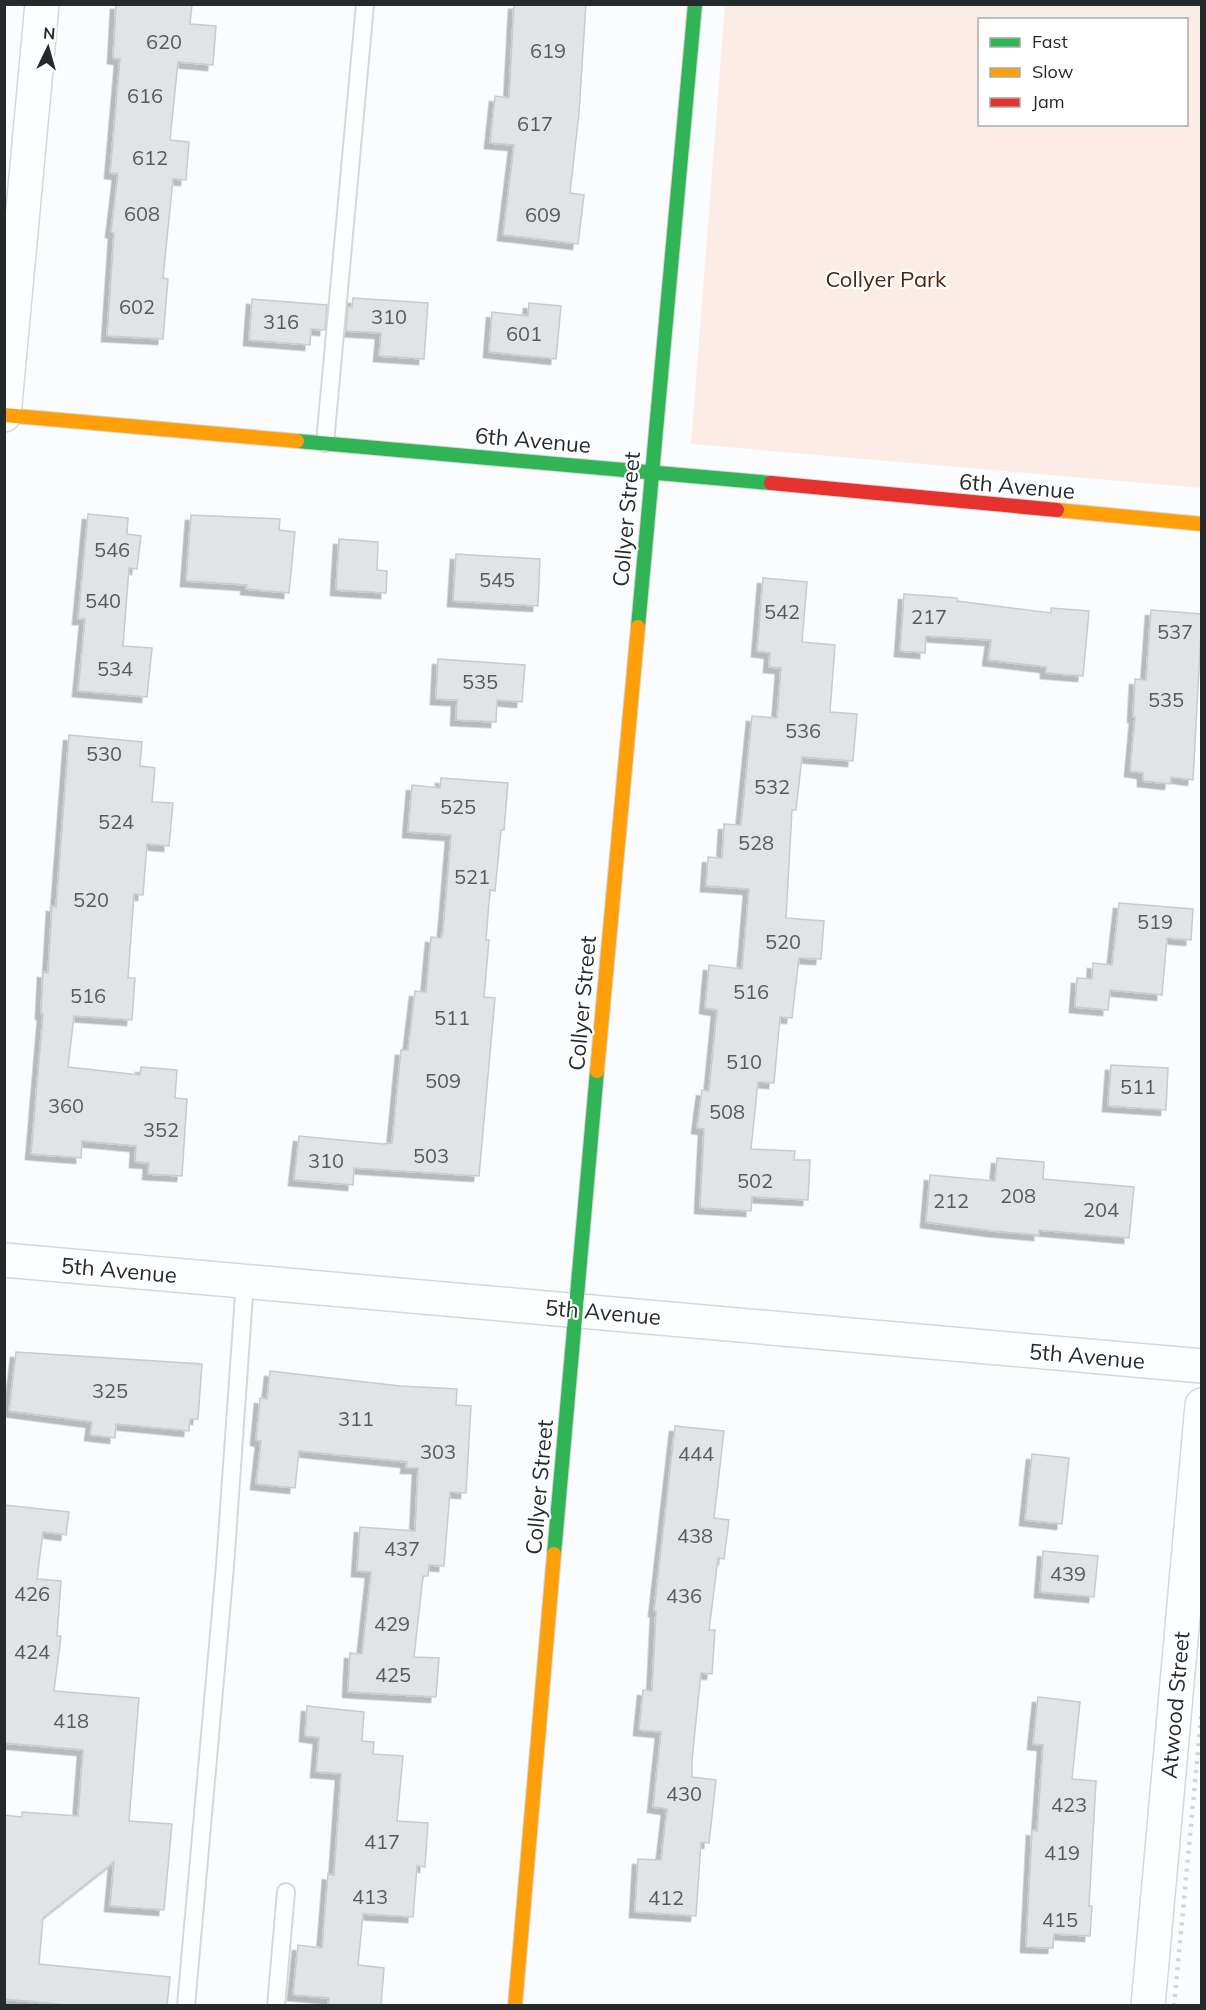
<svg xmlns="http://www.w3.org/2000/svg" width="1206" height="2010" font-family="Mulish,sans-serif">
	<defs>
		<filter id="shadow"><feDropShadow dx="-5.5" dy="5.5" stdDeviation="0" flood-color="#0004"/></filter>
	</defs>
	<rect width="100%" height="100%" fill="#fafcfd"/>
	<path fill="#fbede6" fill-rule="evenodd" d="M 725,5 L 1201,5 L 1201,488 L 691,444 ZM 980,20 L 1186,20 L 1186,124 L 980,124 Z"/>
	<g fill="#e0e4e6" stroke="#c8cbcd" stroke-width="1.5" filter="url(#shadow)">
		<path d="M 116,4 L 192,4 L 190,24 L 216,26 L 213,65 L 178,62 L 170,140 L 189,142 L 186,180 L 173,179 L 163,278 L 168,279 L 163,339 L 107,336 L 114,233 L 111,232 L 118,174 L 110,173 L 120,59 L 113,58 Z"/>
		<path d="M 514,4 L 586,4 L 579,113 L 570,193 L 584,195 L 578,244 L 503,235 L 514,145 L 490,143 L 495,96 L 509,98 Z"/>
		<path d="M 353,298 L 428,303 L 424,359 L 379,356 L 381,333 L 346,331 L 348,307 L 352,307 Z"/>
		<path d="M 252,299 L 327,305 L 325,330 L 311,329 L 310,345 L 249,340 Z"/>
		<path d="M 529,303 L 561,306 L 556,359 L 489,352 L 492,312 L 528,316 Z"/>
		<path d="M 88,514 L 128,518 L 127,534 L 141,536 L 137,569 L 129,568 L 123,646 L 152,648 L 147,697 L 78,691 L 85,619 L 78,619 Z"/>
		<path d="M 191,515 L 280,519 L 279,530 L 295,532 L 289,593 L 246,589 L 247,585 L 186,581 Z"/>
		<path d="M 339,539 L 378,542 L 377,570 L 387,571 L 386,593 L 336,590 Z"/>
		<path d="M 456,554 L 540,559 L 538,606 L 453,601 Z"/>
		<path d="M 763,578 L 807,582 L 802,642 L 835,645 L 830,712 L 857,714 L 853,761 L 802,757 L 796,810 L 792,810 L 786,918 L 824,921 L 821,959 L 799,958 L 792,1018 L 780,1017 L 774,1083 L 758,1082 L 751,1149 L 795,1151 L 794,1160 L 810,1160 L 808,1200 L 752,1197 L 751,1211 L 700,1208 L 704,1129 L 697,1128 L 702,1090 L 709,1091 L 717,1010 L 705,1008 L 709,965 L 742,969 L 749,889 L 706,886 L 708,857 L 722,858 L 724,824 L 741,825 L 752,716 L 777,718 L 781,668 L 769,667 L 770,653 L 757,651 Z"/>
		<path d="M 904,594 L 957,598 L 957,601 L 1051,613 L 1051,608 L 1089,611 L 1083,676 L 1046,673 L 1046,667 L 988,660 L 991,640 L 926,636 L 925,653 L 900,651 Z"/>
		<path d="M 1151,610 L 1202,614 L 1193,780 L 1171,777 L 1170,784 L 1143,781 L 1143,773 L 1130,771 L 1135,717 L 1133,717 L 1135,679 L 1146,680 Z"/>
		<path d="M 438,659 L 525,665 L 522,702 L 497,700 L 496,722 L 456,720 L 457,700 L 436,699 Z"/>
		<path d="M 69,735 L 142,742 L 140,766 L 155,768 L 152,802 L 173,803 L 169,846 L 147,844 L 143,895 L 134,894 L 128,978 L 135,978 L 132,1020 L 74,1016 L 68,1067 L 140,1075 L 141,1067 L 177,1070 L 175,1098 L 187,1099 L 182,1176 L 148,1174 L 149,1163 L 135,1162 L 136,1146 L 82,1141 L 81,1158 L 31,1154 L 43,1014 L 41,1014 L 43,972 L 48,973 L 52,906 L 56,907 Z"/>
		<path d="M 441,778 L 508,783 L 504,830 L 501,830 L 495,891 L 490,890 L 486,940 L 489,940 L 484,997 L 495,998 L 479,1176 L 354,1168 L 353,1185 L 294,1180 L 299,1136 L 383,1144 L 392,1143 L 401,1050 L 408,1050 L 415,991 L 426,992 L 431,937 L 441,938 L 443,931 L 451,835 L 408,832 L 412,785 L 440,788 Z"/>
		<path d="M 1119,903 L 1193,909 L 1191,940 L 1167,938 L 1162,995 L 1110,990 L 1108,1010 L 1075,1007 L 1077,978 L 1092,979 L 1093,963 L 1112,965 Z"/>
		<path d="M 1111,1065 L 1168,1068 L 1166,1110 L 1108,1106 Z"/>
		<path d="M 997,1158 L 1044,1162 L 1043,1179 L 1134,1187 L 1129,1238 L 1039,1230 L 1039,1235 L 992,1231 L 926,1222 L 930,1175 L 995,1181 Z"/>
		<path d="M 16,1352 L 202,1364 L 198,1419 L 190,1419 L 189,1431 L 116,1424 L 115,1438 L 90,1435 L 92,1422 L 9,1411 Z"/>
		<path d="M 270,1371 L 400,1386 L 457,1389 L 456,1405 L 471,1406 L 466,1493 L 450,1492 L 444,1566 L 429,1565 L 428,1576 L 423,1576 L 414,1657 L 439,1658 L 436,1697 L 348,1692 L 350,1653 L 362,1654 L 371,1572 L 357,1571 L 360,1527 L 415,1531 L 418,1468 L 406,1468 L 407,1462 L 299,1451 L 295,1488 L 256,1484 L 261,1441 L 256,1440 L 260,1398 L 267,1399 Z"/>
		<path d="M 675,1426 L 724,1431 L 714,1518 L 729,1520 L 724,1559 L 718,1558 L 709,1630 L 715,1630 L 712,1674 L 701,1673 L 692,1760 L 692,1777 L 716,1780 L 709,1843 L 701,1842 L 696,1916 L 635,1912 L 638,1859 L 661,1860 L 667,1809 L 653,1807 L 661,1732 L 639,1730 L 643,1690 L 652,1691 L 656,1611 L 654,1611 Z"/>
		<path d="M 1032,1454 L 1069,1458 L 1062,1524 L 1025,1520 Z"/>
		<path d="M 4,1505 L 69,1512 L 66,1535 L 43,1532 L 37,1579 L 61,1581 L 57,1636 L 61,1636 L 54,1691 L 139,1698 L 129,1821 L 172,1824 L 164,1910 L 110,1906 L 114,1862 L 43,1918 L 39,1964 L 170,1977 L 167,2006 L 78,2006 L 4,1999 L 4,1815 L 22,1817 L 22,1812 L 78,1816 L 83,1750 L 4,1743 Z"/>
		<path d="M 1043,1551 L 1098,1556 L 1094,1597 L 1040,1592 Z"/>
		<path d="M 1038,1697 L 1080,1702 L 1072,1779 L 1096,1781 L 1089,1906 L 1092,1906 L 1090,1936 L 1054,1934 L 1053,1948 L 1026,1947 L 1032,1830 L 1037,1831 L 1043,1745 L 1033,1744 Z"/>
		<path d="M 307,1706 L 364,1712 L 362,1741 L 374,1742 L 373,1754 L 403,1756 L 397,1821 L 428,1823 L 425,1867 L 417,1866 L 413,1917 L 363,1914 L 358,1965 L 384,1968 L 381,2006 L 328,2006 L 329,1998 L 293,1995 L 298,1945 L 322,1948 L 328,1874 L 334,1875 L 341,1774 L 316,1772 L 319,1738 L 305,1736 Z"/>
	</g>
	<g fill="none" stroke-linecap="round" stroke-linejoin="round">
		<defs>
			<g id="lane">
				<path d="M 325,443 L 365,4"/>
				<path d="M 186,2006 L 225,1566 L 245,1281"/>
				<path d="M 276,2006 L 286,1892"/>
			</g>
			<g id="street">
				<path d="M 4,415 L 42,4"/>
				<path d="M 4,1260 L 1202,1366"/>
				<path d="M 1148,2006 L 1202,1405"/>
			</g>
			<g id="fast">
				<path d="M 297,441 L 771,483"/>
				<path d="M 638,627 L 695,4"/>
				<path d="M 554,1554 L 597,1071"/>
			</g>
			<g id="slow">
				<path d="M 4,415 L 297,441"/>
				<path d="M 1057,510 L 1202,524"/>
				<path d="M 597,1071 L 638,627"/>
				<path d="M 515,2006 L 554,1554"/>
			</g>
			<path id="jam" d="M 771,483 L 1057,510"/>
		</defs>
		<use href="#lane" stroke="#d4d8db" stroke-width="20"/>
		<use href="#street" stroke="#d4d8db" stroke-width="36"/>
		<use href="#fast" stroke="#d4d8db" stroke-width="16"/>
		<use href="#slow" stroke="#d4d8db" stroke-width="16"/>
		<use href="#jam" stroke="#d4d8db" stroke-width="16"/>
		<use href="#lane" stroke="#feffff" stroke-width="16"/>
		<use href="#street" stroke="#feffff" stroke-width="33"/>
		<use href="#fast" stroke="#30b455" stroke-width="14"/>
		<use href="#slow" stroke="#ff9f0a" stroke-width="14"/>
		<use href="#jam" stroke="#e5322d" stroke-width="14"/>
		<path stroke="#d3d4d4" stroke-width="4.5" stroke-dasharray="3 6" stroke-linecap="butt" d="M 1174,2006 L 1202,1708"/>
	</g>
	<g text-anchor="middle" stroke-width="4.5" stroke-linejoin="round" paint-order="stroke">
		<g font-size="20" fill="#555a5c">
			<text x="164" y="49">620</text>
			<text x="548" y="58">619</text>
			<text x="145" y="103">616</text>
			<text x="535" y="131">617</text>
			<text x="150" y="165">612</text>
			<text x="142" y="221">608</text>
			<text x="543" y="222">609</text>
			<text x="137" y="314">602</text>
			<text x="389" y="324">310</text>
			<text x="281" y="329">316</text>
			<text x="524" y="341">601</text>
			<text x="112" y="557">546</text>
			<text x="497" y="587">545</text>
			<text x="103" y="608">540</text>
			<text x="782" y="619">542</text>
			<text x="929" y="624">217</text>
			<text x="1175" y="639">537</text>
			<text x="115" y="676">534</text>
			<text x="480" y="689">535</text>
			<text x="1166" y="707">535</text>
			<text x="803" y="738">536</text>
			<text x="104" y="761">530</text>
			<text x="772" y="794">532</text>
			<text x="458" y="814">525</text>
			<text x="116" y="829">524</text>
			<text x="756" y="850">528</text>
			<text x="472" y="884">521</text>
			<text x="91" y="907">520</text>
			<text x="1155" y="929">519</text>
			<text x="783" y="949">520</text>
			<text x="751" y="999">516</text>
			<text x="88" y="1003">516</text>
			<text x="452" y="1025">511</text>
			<text x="744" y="1069">510</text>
			<text x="443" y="1088">509</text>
			<text x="1138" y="1094">511</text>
			<text x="66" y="1113">360</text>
			<text x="727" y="1119">508</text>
			<text x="161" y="1137">352</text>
			<text x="431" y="1163">503</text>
			<text x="326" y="1168">310</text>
			<text x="755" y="1188">502</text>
			<text x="1018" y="1203">208</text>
			<text x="951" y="1208">212</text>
			<text x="1101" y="1217">204</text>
			<text x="110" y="1398">325</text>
			<text x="356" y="1426">311</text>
			<text x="438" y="1459">303</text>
			<text x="696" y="1461">444</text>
			<text x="695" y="1543">438</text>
			<text x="402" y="1556">437</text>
			<text x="1068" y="1581">439</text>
			<text x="32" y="1601">426</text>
			<text x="684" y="1603">436</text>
			<text x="392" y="1631">429</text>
			<text x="32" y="1659">424</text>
			<text x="393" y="1682">425</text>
			<text x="71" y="1728">418</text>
			<text x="684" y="1801">430</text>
			<text x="1069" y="1812">423</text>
			<text x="382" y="1849">417</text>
			<text x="1062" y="1860">419</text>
			<text x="370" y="1904">413</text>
			<text x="666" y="1905">412</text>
			<text x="1060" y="1927">415</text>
		</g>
		<g font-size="22" fill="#4f240b" stroke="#fff">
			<text x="886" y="287">Collyer Park</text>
		</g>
		<g font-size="22" fill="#252a2d" stroke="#fff">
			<text transform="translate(533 440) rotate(5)" y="8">6th Avenue</text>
			<text transform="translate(1017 486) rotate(5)" y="8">6th Avenue</text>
			<text transform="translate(626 519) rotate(-85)" y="8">Collyer Street</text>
			<text transform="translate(582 1003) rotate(-85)" y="8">Collyer Street</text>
			<text transform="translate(119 1270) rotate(5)" y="8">5th Avenue</text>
			<text transform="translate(603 1312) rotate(5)" y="8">5th Avenue</text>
			<text transform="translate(1087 1356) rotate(5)" y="8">5th Avenue</text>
			<text transform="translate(539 1487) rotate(-85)" y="8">Collyer Street</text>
			<text transform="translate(1175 1705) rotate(-85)" y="8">Atwood Street</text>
		</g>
	</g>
	<rect width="1206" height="2010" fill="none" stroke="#252a2d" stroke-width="12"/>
	<rect x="978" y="18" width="210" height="108" fill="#ffffff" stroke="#a8aaab" stroke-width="1.5"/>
	<rect x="990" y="38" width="30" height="9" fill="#30b455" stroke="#a8aaab" stroke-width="1.5"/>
	<text x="1032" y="48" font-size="18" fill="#252a2d">Fast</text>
	<rect x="990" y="68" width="30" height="9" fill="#ff9f0a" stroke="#a8aaab" stroke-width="1.5"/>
	<text x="1032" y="78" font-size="18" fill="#252a2d">Slow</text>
	<rect x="990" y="98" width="30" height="9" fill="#e5322d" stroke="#a8aaab" stroke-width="1.5"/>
	<text x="1032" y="108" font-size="18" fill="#252a2d">Jam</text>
	<g transform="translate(48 48) rotate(5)" stroke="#ffffff" stroke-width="4.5" paint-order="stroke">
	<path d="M0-4.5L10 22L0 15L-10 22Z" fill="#252a2d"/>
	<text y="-9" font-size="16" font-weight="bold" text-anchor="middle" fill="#252a2d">N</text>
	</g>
</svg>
